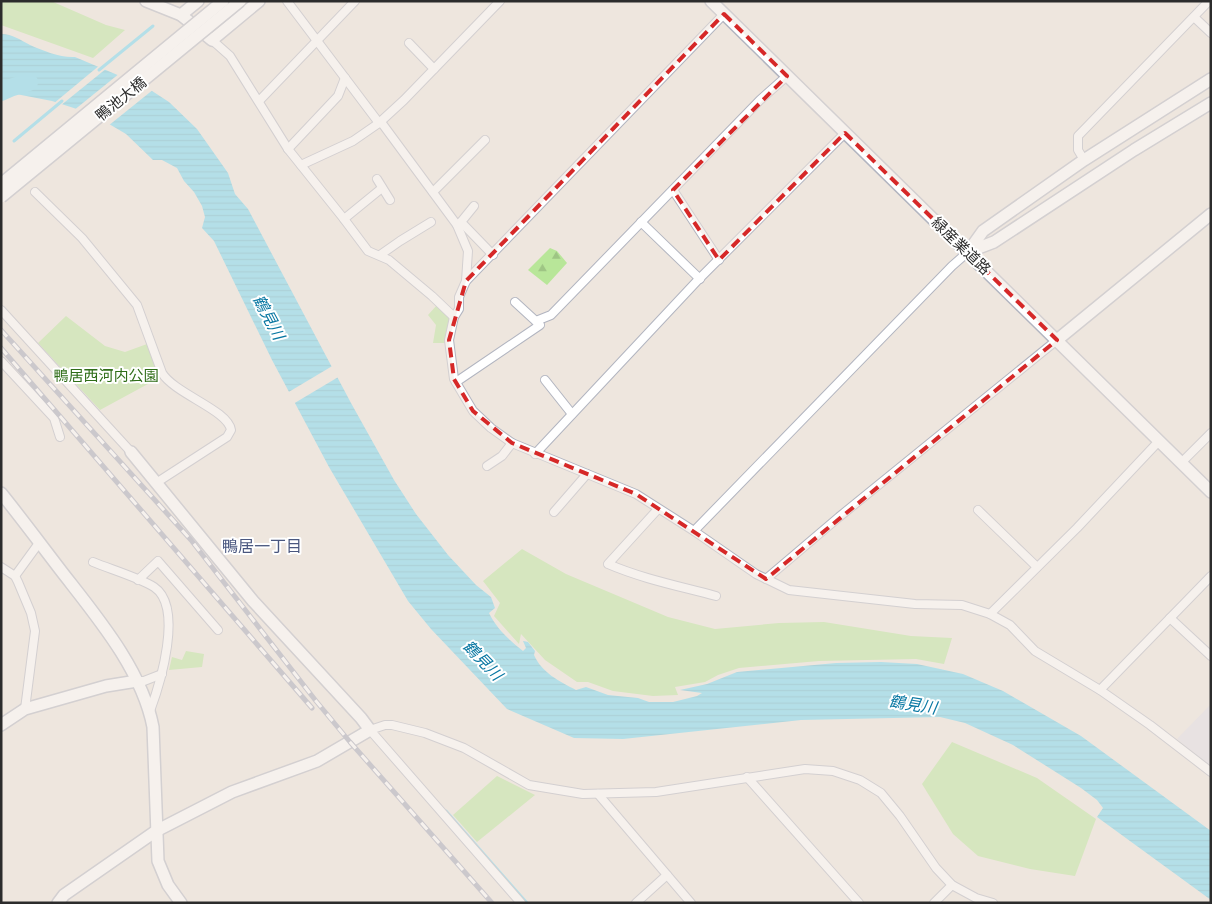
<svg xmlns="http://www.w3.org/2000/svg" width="1212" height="904" font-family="Raleway,'Noto Sans JP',sans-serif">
	<defs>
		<pattern id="forest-firs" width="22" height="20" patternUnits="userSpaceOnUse" patternTransform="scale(1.25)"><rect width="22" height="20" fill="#b8e699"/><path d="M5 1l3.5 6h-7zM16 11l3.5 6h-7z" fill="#9ec584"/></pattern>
		<pattern id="water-rules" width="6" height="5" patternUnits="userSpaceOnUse" patternTransform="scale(1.25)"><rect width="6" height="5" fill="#6ed8f3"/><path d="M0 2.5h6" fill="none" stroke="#5fbad0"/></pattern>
	</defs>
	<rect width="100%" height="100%" fill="#eee6de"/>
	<path fill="#e0dee6" d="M 1211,704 L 1211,767 L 1177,739 Z"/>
	<g fill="#b8e699">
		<path d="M 1,1 L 51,1 L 106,25 L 125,30 L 93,58 L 1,25 Z"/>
		<path d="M 437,305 L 451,317 L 447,343 L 433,343 L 436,325 L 428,315 Z"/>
		<path d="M 66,316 L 105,346 L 125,352 L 147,344 L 159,378 L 100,410 L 38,343 Z"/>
		<path d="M 522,549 L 566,574 L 668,617 L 715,629 L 779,623 L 824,622 L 911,636 L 952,638 L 944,664 L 916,659 L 819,661 L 739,668 L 718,675 L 705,682 L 675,687 L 678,695 L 653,696 L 613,691 L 588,682 L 577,682 L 545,660 L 521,634 L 519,644 L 494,616 L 500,603 L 483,581 Z"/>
		<path d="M 186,651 L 204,654 L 202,667 L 169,670 L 172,657 L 182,660 Z"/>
		<path d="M 952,742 L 1037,778 L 1096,819 L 1075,876 L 1030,869 L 978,856 L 953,834 L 922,784 Z"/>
		<path d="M 497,776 L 535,795 L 477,842 L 453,815 Z"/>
	</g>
	<path fill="url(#forest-firs)" d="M 550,248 L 557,251 L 567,263 L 547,285 L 528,270 Z"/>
	<path fill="url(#water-rules)" d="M 1,34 C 13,34 20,40 30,45 C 44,51 61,58 75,57 L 146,87 L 169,102 L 197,129 L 228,173 L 235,194 L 248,209 L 351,403 L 394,480 L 416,514 L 448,555 L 476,585 L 491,597 L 495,608 L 489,613 C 497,629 509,640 523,651 L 526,648 L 523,641 L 528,642 L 535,651 L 534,655 C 542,673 559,681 576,690 L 586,687 L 608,695 L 638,698 L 649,702 L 673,702 L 697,696 L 702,693 L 680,690 L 707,684 L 737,672 L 836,663 L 881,662 L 917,664 L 963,674 L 1003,691 L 1081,736 L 1211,831 L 1211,900 L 1097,817 L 1103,808 L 1097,800 L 1081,788 L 1013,745 L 965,723 L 940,717 L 801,720 L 623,739 L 574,738 L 507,709 L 431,629 L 408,601 L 329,467 L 272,360 L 214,241 L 202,228 L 205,217 L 202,206 L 194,192 L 184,181 L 177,168 L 162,160 L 153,160 L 126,134 L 104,121 L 83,111 L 52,101 L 16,94 L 1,84 Z"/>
	<g fill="#eee6de">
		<path d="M 100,65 L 107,68 L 60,106 L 53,104 Z"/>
		<path d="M 120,73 L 154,89 L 108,126 L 73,111 Z"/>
		<path d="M 334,365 L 340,376 L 293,404 L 287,393 Z"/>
	</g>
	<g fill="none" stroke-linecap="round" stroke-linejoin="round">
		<g stroke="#6ed8f3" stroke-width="3">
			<path d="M 99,70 L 153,26"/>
			<path d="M 14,141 L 62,101"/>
			<path d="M 446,811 L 527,903"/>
		</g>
		<path stroke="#6ed8f3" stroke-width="18" d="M 1,92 L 10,88 L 29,82"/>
		<defs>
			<g id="street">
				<path d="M 287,1 L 379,123"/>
				<path d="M 724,14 L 466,281 L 459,297 L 459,309 L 454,317 L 449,340 L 454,379 L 473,411 L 491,428 L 512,443 L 636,494 L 694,531 L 756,574 L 789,590 L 915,604 L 962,605 L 990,614 L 1010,625 L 1035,651 L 1100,690 L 1150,725 L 1211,772"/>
				<path d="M 1194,17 L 1211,33"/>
				<path d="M 212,40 L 230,56 L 288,149 L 344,219 L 368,251 L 389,260 L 432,296 L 454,317"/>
				<path d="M 409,43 L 434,69"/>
				<path d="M 259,101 L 355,1"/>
				<path d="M 381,122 L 457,225 L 461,222"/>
				<path d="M 288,149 L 338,96 L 345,78"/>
				<path d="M 1084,160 L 1078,150 L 1078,136 L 1209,1"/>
				<path d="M 301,165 L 353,141 L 379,123 L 404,100 L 500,1"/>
				<path d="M 377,179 L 390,200"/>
				<path d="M 673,190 L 719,260"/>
				<path d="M 35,192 L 82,238 L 137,305 L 162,373 C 175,394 228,410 231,430 L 227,437 L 156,483"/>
				<path d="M 433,192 L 485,140"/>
				<path d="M 474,206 L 461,222 L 493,255"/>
				<path d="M 344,219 L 382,188"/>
				<path d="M 641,222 L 700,279"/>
				<path d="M 457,225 L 468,251 L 466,281"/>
				<path d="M 380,255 L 400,241 L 431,222"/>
				<path d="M 1,310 L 131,452"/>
				<path d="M 536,321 L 551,315 L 760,100 L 787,76"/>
				<path d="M 1,361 L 54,418 L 60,437"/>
				<path d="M 545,380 L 572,414"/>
				<path d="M 456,382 L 540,325 L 515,302"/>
				<path d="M 535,454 L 697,281 L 845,133"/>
				<path d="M 1181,463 L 1211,433"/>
				<path d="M 487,466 L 502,456 L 512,443"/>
				<path d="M 658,509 L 608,564 C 643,579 679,586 716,596"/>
				<path d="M 978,510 L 1037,567"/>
				<path d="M 554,512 L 587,474"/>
				<path d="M 694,531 L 952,266 L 968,252"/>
				<path d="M 93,562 C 110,569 140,578 154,587 C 184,607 160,684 150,711"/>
				<path d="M 1,567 L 15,576 L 18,582 L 31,613 L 35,631 L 25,709"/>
				<path d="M 15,576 L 39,543"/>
				<path d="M 766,579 L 839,517 L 1057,340"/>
				<path d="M 138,580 L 158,561 L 218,630"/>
				<path d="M 990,614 L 1077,528 L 1159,441"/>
				<path d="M 1170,618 L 1211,656"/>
				<path d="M 137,681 L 144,681 L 162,674"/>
				<path d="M 1100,690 L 1211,576"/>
				<path d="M 747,777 L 859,903"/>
				<path d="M 598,794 L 691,903"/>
				<path d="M 521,903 L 370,730 L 385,725 L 392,725 L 425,733 L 464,748 L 529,785 L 583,794 L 656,792 L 805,769 L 833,771 L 860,780 L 881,793 L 900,816 L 936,868 L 952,885 L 976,898 L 993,903"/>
				<path d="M 636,903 L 667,875"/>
				<path d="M 934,903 L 952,885"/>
			</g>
			<g id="secondary">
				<path d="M 146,1 L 181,15 L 212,40 L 259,1"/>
				<path d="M 711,1 L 1211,492"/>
				<path d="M 181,15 L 198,1"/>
				<path d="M 968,252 L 983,231 L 1084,160 L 1211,79"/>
				<path d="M 968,252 L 994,242 L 1134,150 L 1211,103"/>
				<path d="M 1057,340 L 1211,214"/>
				<path d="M 1,493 C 22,519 42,546 62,572 C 97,617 142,670 153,727 L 158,861 L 168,885 L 181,903"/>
				<path d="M 1,725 L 25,709 L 106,686 L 137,681"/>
				<path d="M 58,903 L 64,895 L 156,831 L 232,792 L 317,761 L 370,730 L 361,718 L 253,601 L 131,452"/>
			</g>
		</defs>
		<use href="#street" stroke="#b2b5c0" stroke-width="10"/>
		<use href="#secondary" stroke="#b2b5c0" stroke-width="14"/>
		<use href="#street" stroke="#fff" stroke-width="8"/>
		<use href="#secondary" stroke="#fff" stroke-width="11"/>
		<defs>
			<g id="rail">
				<path d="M 1,330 L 191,540 L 316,701 L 350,742 L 492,903"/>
				<path d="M 1,348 L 312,708"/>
			</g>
		</defs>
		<use href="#rail" stroke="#a0a5b7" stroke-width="5"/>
		<use href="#rail" stroke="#fff" stroke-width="3" stroke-dasharray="9" stroke-linecap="butt"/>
		<defs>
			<g id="secondary-bridge">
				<path d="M 1,184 L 223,1"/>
				<path d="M 1,197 L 240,1"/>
			</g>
		</defs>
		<use href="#secondary-bridge" stroke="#b2b5c0" stroke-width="14" stroke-linecap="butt"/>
		<use href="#secondary-bridge" stroke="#fff" stroke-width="11"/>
	</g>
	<path d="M0 0H1212V904H0ZM 724,14 L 787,76 L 673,190 L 719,260 L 845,133 L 1057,340 L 766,579 L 636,494 L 512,443 L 473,411 L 454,379 L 449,340 L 466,281 Z" fill="#eee6de" fill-opacity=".55" fill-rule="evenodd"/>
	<path fill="none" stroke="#d62828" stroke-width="4" stroke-dasharray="10 6" stroke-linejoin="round" d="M 724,14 L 787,76 L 673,190 L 719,260 L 845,133 L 1057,340 L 766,579 L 636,494 L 512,443 L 473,411 L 454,379 L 449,340 L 466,281 Z"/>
	<g text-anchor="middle" stroke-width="4" stroke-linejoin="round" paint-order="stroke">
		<g font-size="15" fill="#2c2c2c" stroke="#fff">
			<text transform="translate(121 99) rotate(-39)" y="5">鴨池大橋</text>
			<text transform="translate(961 246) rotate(44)" y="5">緑産業道路</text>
		</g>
		<g font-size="15" fill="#2f6d18" stroke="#fff">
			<text x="106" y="381">鴨居西河内公園</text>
		</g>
		<g font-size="16" font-style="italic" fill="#0978a3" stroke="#fff">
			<text transform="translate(269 317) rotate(62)" y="6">鶴見川</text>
			<text transform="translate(483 660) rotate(46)" y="6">鶴見川</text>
			<text transform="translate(913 704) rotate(9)" y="6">鶴見川</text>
		</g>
		<g font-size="16" fill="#4a577f" stroke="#fff">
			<text x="262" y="552">鴨居一丁目</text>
		</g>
	</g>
	<rect width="1212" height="904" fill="none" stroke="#2c2c2c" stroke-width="5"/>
</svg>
